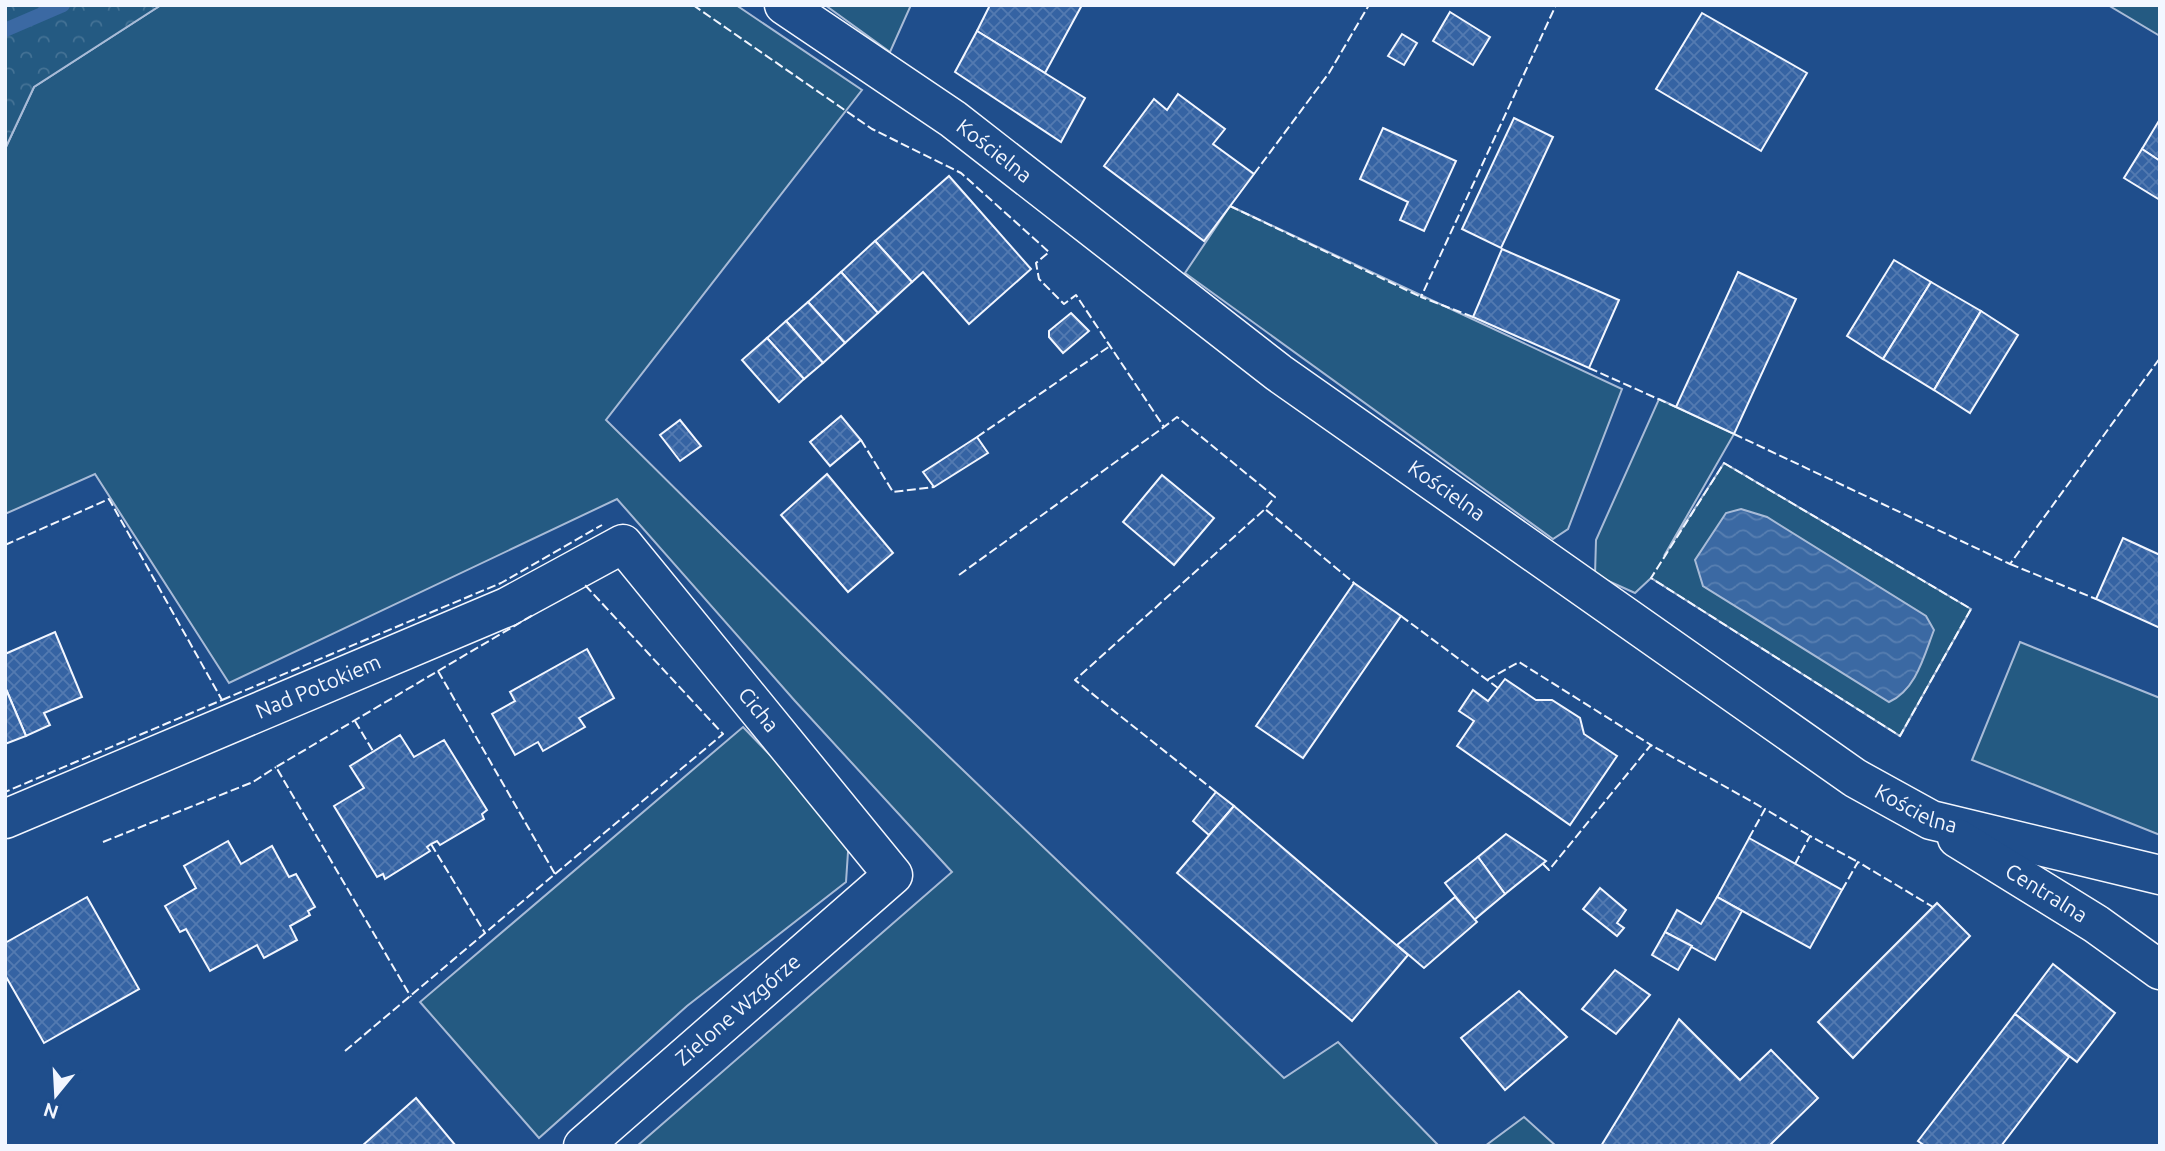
<svg xmlns="http://www.w3.org/2000/svg" width="2165" height="1151" font-family="Ubuntu,sans-serif">
	<defs>
		<pattern id="forest-crowns" width="20" height="18" patternUnits="userSpaceOnUse" patternTransform="scale(1.75)"><rect width="20" height="18" fill="#245a82"/><path d="M2 6a3 3 0 1 1 6 0M12 15a3 3 0 1 1 6 0" fill="none" stroke="#447295"/></pattern>
		<pattern id="water-waves" width="16" height="10" patternUnits="userSpaceOnUse" patternTransform="scale(1.75)"><rect width="16" height="10" fill="#3b69a3"/><path d="M0 5q4-4 8 0t8 0" fill="none" stroke="#587fb1"/></pattern>
		<pattern id="building-cross-hatch" width="8" height="8" patternUnits="userSpaceOnUse" patternTransform="scale(1.75)"><rect width="8" height="8" fill="#3563a3"/><path d="M0 0l8 8M0 8l8-8" fill="none" stroke="#537ab1"/></pattern>
	</defs>
	<rect width="100%" height="100%" fill="#1f4e8c"/>
	<g fill="#245a82" stroke="#a8bbd7" stroke-width="2">
		<path d="M 161,5 L 736,5 L 862,90 L 606,420 L 843,655 L 1284,1078 L 1338,1042 L 1439,1146 L 637,1146 L 952,872 L 795,701 L 617,499 L 229,683 L 95,474 L 5,514 L 5,149 L 34,87 Z"/>
		<path d="M 825,5 L 911,5 L 890,52 Z"/>
		<path d="M 2108,5 L 2160,5 L 2160,36 Z"/>
		<path d="M 1230,206 L 1622,389 L 1568,529 L 1553,539 L 1185,273 Z"/>
		<path d="M 1659,399 L 1734,434 L 1664,556 L 1724,463 L 1971,609 L 1900,736 L 1651,578 L 1635,593 L 1595,575 L 1596,540 Z"/>
		<path d="M 2020,642 L 2160,698 L 2160,835 L 1972,760 Z"/>
		<path d="M 743,727 L 849,837 L 846,882 L 687,1006 L 539,1138 L 420,1002 Z"/>
		<path d="M 1524,1117 L 1556,1146 L 1485,1146 Z"/>
	</g>
	<path fill="url(#forest-crowns)" stroke="#a8bbd7" stroke-width="2" d="M 5,5 L 161,5 L 34,87 L 5,149 Z"/>
	<path fill="url(#water-waves)" stroke="#a8bbd7" stroke-width="2" d="M 1741,509 L 1767,517 L 1926,616 L 1934,630 C 1924,656 1916,690 1889,702 L 1703,586 L 1695,560 L 1726,513 Z"/>
	<g fill="none" stroke-linecap="round" stroke-linejoin="round">
		<path stroke="#3b69a3" stroke-width="14" d="M 5,30 L 63,5"/>
	</g>
	<g fill="url(#building-cross-hatch)" stroke="#f2f6ff" stroke-width="2">
		<path d="M 990,5 L 1082,5 L 1045,73 L 977,31 Z"/>
		<path d="M 1450,12 L 1490,37 L 1473,65 L 1433,41 Z"/>
		<path d="M 1702,13 L 1807,73 L 1761,151 L 1656,89 Z"/>
		<path d="M 977,31 L 1085,98 L 1061,142 L 955,72 Z"/>
		<path d="M 1402,34 L 1417,43 L 1404,65 L 1388,56 Z"/>
		<path d="M 1178,94 L 1225,129 L 1213,144 L 1254,174 L 1204,241 L 1104,166 L 1154,99 L 1167,110 Z"/>
		<path d="M 1514,118 L 1553,137 L 1501,248 L 1462,229 Z"/>
		<path d="M 2160,119 L 2160,161 L 2142,149 Z"/>
		<path d="M 1383,128 L 1456,161 L 1424,231 L 1400,220 L 1408,202 L 1360,179 Z"/>
		<path d="M 2142,149 L 2160,161 L 2160,200 L 2124,178 Z"/>
		<path d="M 949,176 L 1031,269 L 969,324 L 923,272 L 912,282 L 875,241 Z"/>
		<path d="M 875,241 L 912,282 L 878,313 L 841,272 Z"/>
		<path d="M 1502,249 L 1619,300 L 1589,368 L 1473,317 Z"/>
		<path d="M 1894,260 L 1931,282 L 1883,359 L 1847,336 Z"/>
		<path d="M 841,272 L 878,313 L 845,343 L 808,302 Z"/>
		<path d="M 1738,272 L 1796,299 L 1734,434 L 1676,407 Z"/>
		<path d="M 1931,282 L 1981,311 L 1934,390 L 1883,359 Z"/>
		<path d="M 808,302 L 845,343 L 823,363 L 786,321 Z"/>
		<path d="M 1981,311 L 2018,335 L 1970,413 L 1934,390 Z"/>
		<path d="M 1071,313 L 1089,331 L 1063,353 L 1049,337 L 1049,331 Z"/>
		<path d="M 786,321 L 823,363 L 804,379 L 767,338 Z"/>
		<path d="M 767,338 L 804,379 L 779,402 L 742,360 Z"/>
		<path d="M 841,416 L 861,440 L 830,466 L 810,442 Z"/>
		<path d="M 680,420 L 701,446 L 680,461 L 660,435 Z"/>
		<path d="M 977,437 L 988,453 L 934,487 L 923,472 Z"/>
		<path d="M 827,474 L 893,553 L 848,592 L 781,515 Z"/>
		<path d="M 1162,475 L 1214,518 L 1174,565 L 1123,522 Z"/>
		<path d="M 2123,538 L 2160,555 L 2160,628 L 2096,599 Z"/>
		<path d="M 1354,583 L 1401,616 L 1303,758 L 1256,726 Z"/>
		<path d="M 55,632 L 82,697 L 44,713 L 50,725 L 26,736 L 5,687 L 5,654 Z"/>
		<path d="M 587,649 L 614,698 L 579,718 L 585,727 L 543,751 L 538,742 L 515,755 L 492,714 L 515,701 L 510,692 Z"/>
		<path d="M 1505,679 L 1536,700 L 1552,700 L 1580,718 L 1584,734 L 1617,756 L 1570,825 L 1457,746 L 1474,721 L 1459,711 L 1473,690 L 1488,701 Z"/>
		<path d="M 5,687 L 26,736 L 5,744 Z"/>
		<path d="M 400,735 L 414,757 L 444,740 L 487,810 L 482,814 L 484,819 L 440,845 L 437,841 L 431,844 L 427,847 L 430,851 L 385,879 L 383,874 L 377,877 L 334,806 L 364,788 L 350,766 Z"/>
		<path d="M 1216,792 L 1234,806 L 1209,835 L 1193,821 Z"/>
		<path d="M 1234,806 L 1408,955 L 1352,1021 L 1177,873 Z"/>
		<path d="M 1506,834 L 1546,861 L 1505,894 L 1478,857 Z"/>
		<path d="M 1749,838 L 1842,890 L 1810,948 L 1717,897 Z"/>
		<path d="M 228,841 L 241,864 L 272,846 L 289,877 L 296,874 L 315,907 L 308,911 L 310,915 L 290,926 L 297,940 L 264,958 L 257,945 L 210,971 L 186,929 L 180,932 L 165,906 L 196,888 L 184,866 Z"/>
		<path d="M 1478,857 L 1505,894 L 1474,920 L 1445,883 Z"/>
		<path d="M 1600,888 L 1626,910 L 1617,923 L 1624,928 L 1617,936 L 1583,909 Z"/>
		<path d="M 87,897 L 139,989 L 44,1043 L 5,975 L 5,943 Z"/>
		<path d="M 1455,897 L 1477,922 L 1424,968 L 1397,945 Z"/>
		<path d="M 1717,897 L 1742,911 L 1715,960 L 1665,932 L 1677,910 L 1701,924 Z"/>
		<path d="M 1937,903 L 1970,936 L 1853,1058 L 1818,1022 Z"/>
		<path d="M 1665,932 L 1692,946 L 1678,970 L 1652,955 Z"/>
		<path d="M 2053,964 L 2115,1013 L 2077,1062 L 2015,1014 Z"/>
		<path d="M 1615,970 L 1650,995 L 1616,1034 L 1582,1009 Z"/>
		<path d="M 1519,991 L 1567,1037 L 1505,1090 L 1461,1038 Z"/>
		<path d="M 2015,1014 L 2069,1057 L 2001,1146 L 1925,1146 L 1918,1141 Z"/>
		<path d="M 1679,1019 L 1740,1080 L 1771,1050 L 1818,1098 L 1769,1146 L 1601,1146 Z"/>
		<path d="M 416,1098 L 456,1146 L 362,1146 Z"/>
	</g>
	<g fill="none" stroke-linecap="round" stroke-linejoin="round">
		<defs>
			<g id="minor">
				<path id="s1" d="M 784,5 L 953,119 L 1279,373 L 1855,778 L 1931,820 L 2160,875"/>
				<path id="s2" d="M 5,819 L 507,607 L 623,544 L 893,875 L 583,1146"/>
				<path id="s3" d="M 1957,838 L 2096,924 L 2160,970"/>
			</g>
		</defs>
		<use href="#minor" stroke="#f2f6ff" stroke-width="41"/>
		<use href="#minor" stroke="#1f4e8c" stroke-width="38"/>
		<g stroke="#f2f6ff" stroke-width="2" stroke-dasharray="9 3.5" stroke-linecap="butt">
			<path d="M 693,5 L 872,129 L 961,173 L 1049,252 L 1036,263 L 1039,279 L 1064,304 L 1076,295 L 1164,427 L 1177,417 L 1275,497 L 1265,509 L 1354,583"/>
			<path d="M 1254,174 L 1329,73 L 1369,5"/>
			<path d="M 1230,206 L 1421,297"/>
			<path d="M 1473,317 L 1421,297 L 1556,5"/>
			<path d="M 1589,368 L 1676,407"/>
			<path d="M 1734,434 L 2010,564 L 2160,358"/>
			<path d="M 977,437 L 1110,346"/>
			<path d="M 861,440 L 893,492 L 934,487"/>
			<path d="M 1724,463 L 1971,609 L 1900,736 L 1651,578 Z"/>
			<path d="M 5,545 L 109,499 L 222,700 L 5,792"/>
			<path d="M 2010,564 L 2096,599"/>
			<path d="M 959,575 L 1164,427"/>
			<path d="M 1401,616 L 1498,688"/>
			<path d="M 438,671 L 533,615"/>
			<path d="M 1487,680 L 1519,662 L 1651,745"/>
			<path d="M 222,700 L 501,583 L 602,525"/>
			<path d="M 355,721 L 373,751"/>
			<path d="M 1216,792 L 1075,680 L 1265,509"/>
			<path d="M 1749,838 L 1765,809 L 1810,836"/>
			<path d="M 103,842 L 253,782 L 276,767"/>
			<path d="M 431,844 L 485,933"/>
			<path d="M 1543,864 L 1549,870 L 1651,745 L 1765,809"/>
			<path d="M 1795,864 L 1810,836 L 1858,862"/>
			<path d="M 555,874 L 723,734 L 585,585"/>
			<path d="M 1842,890 L 1858,862 L 1933,907"/>
			<path d="M 345,1051 L 555,874 L 438,671 L 276,767 L 411,997"/>
		</g>
	</g>
	<g text-anchor="middle" stroke-width="5" stroke-linejoin="round" paint-order="stroke">
		<g font-size="21" fill="#f2f6ff" stroke="#1f4e8c">
			<text dy="7" stroke="none"><textPath href="#s1" startOffset="256">Kościelna</textPath></text>
			<text dy="7" stroke="none"><textPath href="#s1" startOffset="822">Kościelna</textPath></text>
			<text dy="7" stroke="none"><textPath href="#s2" startOffset="340">Nad Potokiem</textPath></text>
			<text dy="7" stroke="none"><textPath href="#s2" startOffset="891">Cicha</textPath></text>
			<text dy="7" stroke="none"><textPath href="#s1" startOffset="1390">Kościelna</textPath></text>
			<text dy="7" stroke="none"><textPath href="#s3" startOffset="105">Centralna</textPath></text>
			<text transform="translate(738 1010) rotate(-41)" y="7">Zielone Wzgórze</text>
		</g>
	</g>
	<rect width="2165" height="1151" fill="none" stroke="#f2f6ff" stroke-width="14"/>
	<g transform="translate(56 1095) rotate(198)" stroke="#1f4e8c" stroke-width="5" paint-order="stroke">
	<path d="M0-5L12 26L0 18L-12 26Z" fill="#f2f6ff"/>
	<text y="-10" font-size="19" font-weight="bold" text-anchor="middle" fill="#f2f6ff">N</text>
	</g>
</svg>
